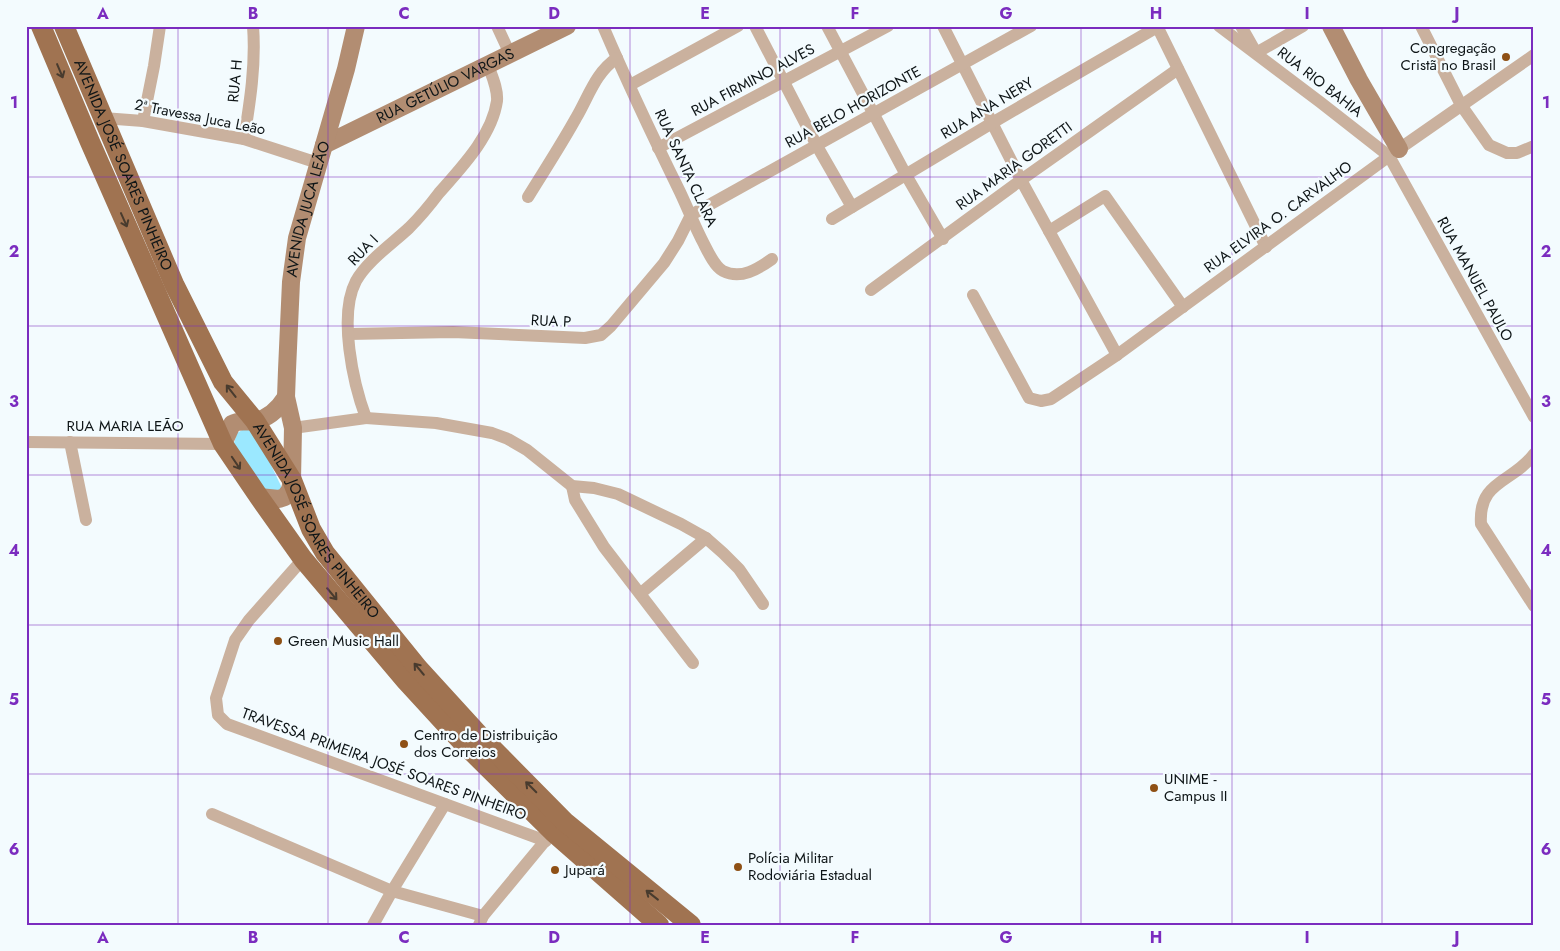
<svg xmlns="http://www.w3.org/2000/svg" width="1560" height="951" font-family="Jost,sans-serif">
	<rect width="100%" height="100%" fill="#f3fbfe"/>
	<path fill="#9be8ff" d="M 244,429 L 252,430 L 259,440 L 282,488 L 280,492 L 266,493 L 233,446 L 237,433 Z"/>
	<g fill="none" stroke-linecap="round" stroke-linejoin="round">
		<g stroke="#cab19e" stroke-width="12">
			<path d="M 497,26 L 510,54"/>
			<path d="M 603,26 C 627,82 653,137 680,192 C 688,209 695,227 704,244 C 708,252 715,267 723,271 C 741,280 758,269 772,259"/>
			<path d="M 755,26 L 817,146 L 852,207"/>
			<path d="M 827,26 L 906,175 L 943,239"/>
			<path d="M 943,26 L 1021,180 L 1117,355"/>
			<path d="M 1157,26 L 1266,247"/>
			<path d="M 1219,26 L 1320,102 L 1389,156 L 1534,417"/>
			<path d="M 1241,26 L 1254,49"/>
			<path d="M 1421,26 L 1461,105 L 1489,145 L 1507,153 L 1517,153 L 1534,146"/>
			<path d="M 1256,53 L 1303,26"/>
			<path d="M 630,85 L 738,26"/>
			<path d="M 103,118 L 143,121 L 244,139 L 318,163"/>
			<path d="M 143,121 L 154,66 L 160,26"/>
			<path d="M 244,139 C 250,102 256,64 253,26"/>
			<path d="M 658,148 L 888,26"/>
			<path d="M 528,197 C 544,171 561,145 576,118 C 589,96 595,73 617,58"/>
			<path d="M 832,219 L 992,123 L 1159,26"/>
			<path d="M 1049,231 L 1105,196 L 1183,307"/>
			<path d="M 871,290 L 1021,180 L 1178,69"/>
			<path d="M 973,295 L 1029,398 L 1041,401 L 1051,399 L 1117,355 L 1399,149 L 1534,55"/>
			<path d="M 349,334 L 453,332 L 585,338 L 601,335 L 611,326 L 664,263 L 678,241 L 691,215 L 1031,26"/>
			<path d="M 366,418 L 436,423 L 492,433 L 508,439 L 527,450 L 572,486 L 594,488 L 618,494 L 681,524 L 706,538 L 723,553 L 739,569 L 763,604"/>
			<path d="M 293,428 L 366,418 C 353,383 338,315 356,281 C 367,261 393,243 409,228 C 420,217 430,205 439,193 C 461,168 492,136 497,101 C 498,89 492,76 488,65"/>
			<path d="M 26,442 L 223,444"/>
			<path d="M 70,442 L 86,520"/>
			<path d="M 1534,454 C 1513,483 1478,480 1481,524 L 1534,606"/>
			<path d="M 572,486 L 575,500 L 604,547 L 693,663"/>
			<path d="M 303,559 L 249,620 L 235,640 L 216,698 L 218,715 L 227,724 L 546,841"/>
			<path d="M 641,593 L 706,538"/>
			<path d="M 212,814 L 392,891 L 483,916"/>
			<path d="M 373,925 L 392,891 L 445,804"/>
			<path d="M 479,925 L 483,916 L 550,835"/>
		</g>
		<g stroke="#b28d72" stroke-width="18">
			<path d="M 1331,26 L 1359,80 L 1399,149"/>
			<path id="s1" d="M 324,145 L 567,26"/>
			<path d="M 223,444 L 232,424 C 240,419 247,423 255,421 C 270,418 279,408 286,397"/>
			<path id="s2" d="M 259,497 L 279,499 L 285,497 L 290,490 L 292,480 L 293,428 L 286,397 L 287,370 L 291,282 L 297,238 L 346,69 L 356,26"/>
		</g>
		<g stroke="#a07351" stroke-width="20">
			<path d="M 41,26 L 90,142 L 223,444 L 259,497 L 303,559 L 406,681 L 462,742 L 553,832 L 659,925"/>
			<path id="s3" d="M 64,26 L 174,284 L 223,382 L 255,421 L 292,480 L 311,529 L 325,553 L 418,668 L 481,737 L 565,822 L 691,925"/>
		</g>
	</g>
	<defs><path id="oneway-shaft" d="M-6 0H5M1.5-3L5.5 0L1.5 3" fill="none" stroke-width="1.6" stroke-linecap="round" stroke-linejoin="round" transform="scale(1.25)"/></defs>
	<g stroke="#483b2e">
		<use href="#oneway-shaft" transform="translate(60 71) rotate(67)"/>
		<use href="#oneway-shaft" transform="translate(124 220) rotate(66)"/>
		<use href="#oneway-shaft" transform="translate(231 391) rotate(-128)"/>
		<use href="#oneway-shaft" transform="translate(236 463) rotate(56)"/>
		<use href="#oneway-shaft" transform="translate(332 594) rotate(50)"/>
		<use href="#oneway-shaft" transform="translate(419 669) rotate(-130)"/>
		<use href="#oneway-shaft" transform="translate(531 787) rotate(-135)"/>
		<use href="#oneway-shaft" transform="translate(652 895) rotate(-142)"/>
	</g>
	<path fill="none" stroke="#7b2cbf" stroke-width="1" stroke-opacity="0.55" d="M 178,26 L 178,925M 328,26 L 328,925M 479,26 L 479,925M 630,26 L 630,925M 780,26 L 780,925M 930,26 L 930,925M 1081,26 L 1081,925M 1232,26 L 1232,925M 1382,26 L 1382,925M 26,177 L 1534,177M 26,326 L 1534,326M 26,475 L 1534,475M 26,625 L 1534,625M 26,774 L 1534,774"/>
	<g fill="#8e5015" stroke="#f3fbfe" stroke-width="2">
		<circle cx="1506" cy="57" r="5"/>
		<circle cx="278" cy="641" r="5"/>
		<circle cx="404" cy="744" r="5"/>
		<circle cx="1154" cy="788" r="5"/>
		<circle cx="738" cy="867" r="5"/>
		<circle cx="555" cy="870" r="5"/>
	</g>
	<g text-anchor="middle" stroke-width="4.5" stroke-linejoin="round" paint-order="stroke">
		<g font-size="15" fill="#0e1517" stroke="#f3fbfe" text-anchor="start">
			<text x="1496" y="53" text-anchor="end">Congregação<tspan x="1496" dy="17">Cristã no Brasil</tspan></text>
			<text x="288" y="646">Green Music Hall</text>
			<text x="414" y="740">Centro de Distribuição<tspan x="414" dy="17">dos Correios</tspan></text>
			<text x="1164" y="784">UNIME -<tspan x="1164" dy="17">Campus II</tspan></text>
			<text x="748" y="863">Polícia Militar<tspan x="748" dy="17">Rodoviária Estadual</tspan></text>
			<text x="565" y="875">Jupará</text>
		</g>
		<g font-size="15" fill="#0e1517" stroke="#f3fbfe">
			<text transform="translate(753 80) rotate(-28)" y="5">RUA FIRMINO ALVES</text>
			<text transform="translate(235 81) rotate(-85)" y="5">RUA H</text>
			<text transform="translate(1320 82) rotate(38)" y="5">RUA RIO BAHIA</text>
			<text dy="5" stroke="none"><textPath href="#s1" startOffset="135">RUA GETÚLIO VARGAS</textPath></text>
			<text transform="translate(853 107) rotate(-29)" y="5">RUA BELO HORIZONTE</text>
			<text transform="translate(987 108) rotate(-31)" y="5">RUA ANA NERY</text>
			<text transform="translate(200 117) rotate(11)" y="5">2ª Travessa Juca Leão</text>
			<text dy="5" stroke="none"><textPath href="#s3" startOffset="151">AVENIDA JOSÉ SOARES PINHEIRO</textPath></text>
			<text transform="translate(1014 166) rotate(-36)" y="5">RUA MARIA GORETTI</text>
			<text transform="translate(686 168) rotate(65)" y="5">RUA SANTA CLARA</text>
			<text dy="5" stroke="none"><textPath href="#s2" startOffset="319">AVENIDA JUCA LEÃO</textPath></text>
			<text transform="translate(1278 217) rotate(-36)" y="5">RUA ELVIRA O. CARVALHO</text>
			<text transform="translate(363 250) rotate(-46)" y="5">RUA I</text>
			<text transform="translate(1475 279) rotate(61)" y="5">RUA MANUEL PAULO</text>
			<text transform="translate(551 321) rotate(3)" y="5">RUA P</text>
			<text x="125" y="431">RUA MARIA LEÃO</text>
			<text dy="5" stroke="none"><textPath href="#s3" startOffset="558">AVENIDA JOSÉ SOARES PINHEIRO</textPath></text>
			<text transform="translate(384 764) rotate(20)" y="5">TRAVESSA PRIMEIRA JOSÉ SOARES PINHEIRO</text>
		</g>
	</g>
	<rect width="1560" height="951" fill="none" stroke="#f3fbfe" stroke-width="55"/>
	<rect x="28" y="28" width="1504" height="896" fill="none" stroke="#7b2cbf" stroke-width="2"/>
	<g font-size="16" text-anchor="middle" font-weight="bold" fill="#7b2cbf">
		<text x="103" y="19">A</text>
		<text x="253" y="19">B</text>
		<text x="404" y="19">C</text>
		<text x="554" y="19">D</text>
		<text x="705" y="19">E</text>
		<text x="855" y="19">F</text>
		<text x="1006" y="19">G</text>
		<text x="1156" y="19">H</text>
		<text x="1307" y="19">I</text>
		<text x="1457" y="19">J</text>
		<text x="14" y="108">1</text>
		<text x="1546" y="108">1</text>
		<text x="14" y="257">2</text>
		<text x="1546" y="257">2</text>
		<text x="14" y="407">3</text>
		<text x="1546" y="407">3</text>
		<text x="14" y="556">4</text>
		<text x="1546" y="556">4</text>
		<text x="14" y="705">5</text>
		<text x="1546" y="705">5</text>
		<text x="14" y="855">6</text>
		<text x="1546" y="855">6</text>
		<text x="103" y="943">A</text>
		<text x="253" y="943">B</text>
		<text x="404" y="943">C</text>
		<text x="554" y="943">D</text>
		<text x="705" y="943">E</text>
		<text x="855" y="943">F</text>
		<text x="1006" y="943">G</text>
		<text x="1156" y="943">H</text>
		<text x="1307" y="943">I</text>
		<text x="1457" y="943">J</text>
	</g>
</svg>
